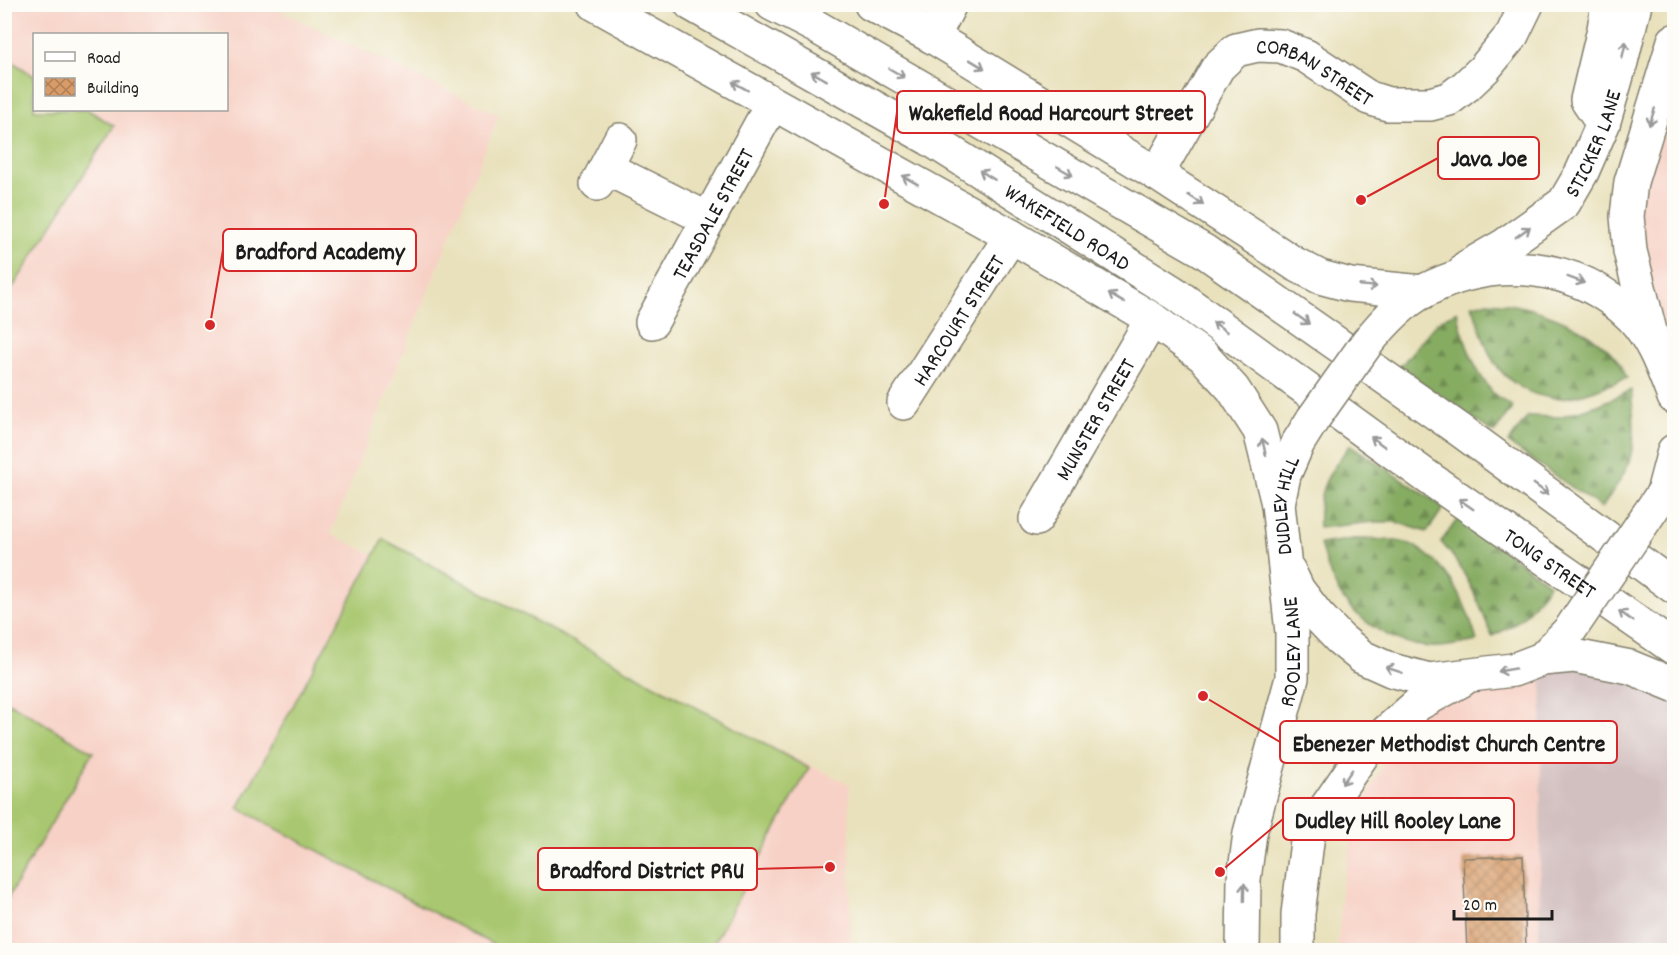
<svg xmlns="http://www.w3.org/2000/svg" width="1679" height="955" font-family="Dekko,sans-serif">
	<defs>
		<pattern id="forest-firs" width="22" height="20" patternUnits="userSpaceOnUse" patternTransform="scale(1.5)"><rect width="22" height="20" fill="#86ac62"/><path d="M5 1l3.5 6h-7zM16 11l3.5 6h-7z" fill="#6d8b50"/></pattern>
		<pattern id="building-cross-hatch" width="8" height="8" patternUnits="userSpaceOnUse" patternTransform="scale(1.5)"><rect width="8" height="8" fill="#d89b68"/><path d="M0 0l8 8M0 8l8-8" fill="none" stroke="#ae7e55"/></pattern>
	</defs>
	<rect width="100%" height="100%" fill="#fdfcf7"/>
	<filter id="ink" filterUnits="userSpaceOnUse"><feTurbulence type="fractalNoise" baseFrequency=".0167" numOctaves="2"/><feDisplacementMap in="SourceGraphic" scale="12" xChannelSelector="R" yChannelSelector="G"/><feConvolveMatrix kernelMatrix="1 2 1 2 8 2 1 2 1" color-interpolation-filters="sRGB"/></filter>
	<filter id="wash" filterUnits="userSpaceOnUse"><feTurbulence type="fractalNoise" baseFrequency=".008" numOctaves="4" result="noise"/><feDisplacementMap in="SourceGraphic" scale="24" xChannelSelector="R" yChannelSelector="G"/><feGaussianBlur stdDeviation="1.35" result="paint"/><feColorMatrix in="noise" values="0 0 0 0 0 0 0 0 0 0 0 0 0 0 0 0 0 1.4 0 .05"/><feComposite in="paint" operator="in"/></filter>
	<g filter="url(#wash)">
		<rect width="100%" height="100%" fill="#e9e1bc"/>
		<g fill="#f7d1c6" fill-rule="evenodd">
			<path d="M 5,5 L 267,5 L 499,115 L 330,534 L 849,784 L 851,950 L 5,950 ZM 34,34 L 226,34 L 226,110 L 34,110 Z"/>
			<path d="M 1674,40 L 1674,397 L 1630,251 Z"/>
			<path d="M 1542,659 L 1539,950 L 1338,950 L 1342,886 L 1359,809 L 1429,680 Z"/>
		</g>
		<path fill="#d2bfbf" d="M 1542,659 L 1674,685 L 1674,950 L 1539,950 Z"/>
		<g fill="url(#forest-firs)" stroke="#51643f" stroke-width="1.5">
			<path d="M 1486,302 C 1529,303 1586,324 1615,357 C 1620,363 1623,371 1627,378 C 1589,392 1554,411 1517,385 C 1508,379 1500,371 1494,362 C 1484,346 1479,323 1472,305 Z"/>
			<path d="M 1457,311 C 1464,341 1473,369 1493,393 C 1498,398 1506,402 1513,407 L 1494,433 L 1399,368 L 1438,321 Z"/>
			<path d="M 1631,390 C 1634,418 1638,449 1623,475 C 1617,486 1609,497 1602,508 L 1508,443 L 1528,416 L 1559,417 L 1598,405 Z"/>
			<path d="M 1350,445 L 1444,507 L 1427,532 L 1396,522 L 1373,522 L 1319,528 C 1317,488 1326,477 1350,445 Z"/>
			<path d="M 1459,517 L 1549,584 C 1530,610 1522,623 1492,636 C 1479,603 1466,569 1441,542 Z"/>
			<path d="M 1354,539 C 1373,539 1392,539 1410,544 C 1416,546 1421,551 1426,554 C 1455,576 1467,607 1477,641 C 1462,644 1446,648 1431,647 C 1393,645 1350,618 1334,583 C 1328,571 1324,557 1320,544 Z"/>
		</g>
		<g fill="#a9c76f" stroke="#627246" stroke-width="1.5">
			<path d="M 5,57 L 34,76 L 34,110 L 88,110 L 114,126 L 5,300 Z"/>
			<path d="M 383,539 L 809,768 L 710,950 L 503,950 L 238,808 Z"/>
			<path d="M 5,700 L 93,752 L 5,903 Z"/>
		</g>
		<g id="blocks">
			<path fill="url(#building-cross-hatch)" d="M 1523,856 L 1526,951 L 1467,951 L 1463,858 Z"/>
		</g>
	</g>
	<g filter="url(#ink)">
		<use href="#blocks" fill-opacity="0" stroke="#827e6c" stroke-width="1.5"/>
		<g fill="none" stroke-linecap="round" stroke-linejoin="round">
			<defs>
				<g id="minor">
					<path d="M 933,37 L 950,4"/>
					<path d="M 1603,124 L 1587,100 L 1604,29 L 1608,4"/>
					<path d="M 606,168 L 708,219"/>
					<path id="s1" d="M 1157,174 L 1218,67 L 1236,50 L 1258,45 L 1281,46 L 1306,56 L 1369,98 L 1388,104 L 1430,104 L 1449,99 L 1466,86 L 1484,69 L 1512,35 L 1527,4"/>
					<path d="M 597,184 L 620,140"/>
					<path id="s2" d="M 652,322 L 772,104"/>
					<path id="s3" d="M 904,403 L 1011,236"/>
					<path id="s4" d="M 1036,519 L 1152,319"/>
				</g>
				<g id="primary">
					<path d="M 595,4 L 1011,236 L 1152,319 L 1203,356 L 1233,389 L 1260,431 L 1278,504"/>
					<path id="s5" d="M 691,4 L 930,139 L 1174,293 L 1426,476 L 1674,648"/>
					<path d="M 772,4 L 815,26 L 1204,251 L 1460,430 L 1674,587"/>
					<path d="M 871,4 L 933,37 L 1157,174 L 1295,264 L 1320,277 L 1350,285 L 1423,292"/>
				</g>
				<g id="trunk">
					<path id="s6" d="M 1467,267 L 1505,245 L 1564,203 L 1582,172 L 1603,124 L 1621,62 L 1635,4"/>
					<path d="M 1652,339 L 1630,251 L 1627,216 L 1631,182 L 1674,41"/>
					<path d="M 1367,343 C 1383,323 1401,303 1424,291 C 1493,255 1576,261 1632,317 C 1653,339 1663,369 1674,397"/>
					<path d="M 1663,493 L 1674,451"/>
					<path d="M 1289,571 L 1298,590 L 1318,616 L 1340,639 L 1362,657 L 1391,670 L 1429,680 L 1513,670 L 1542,659 L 1570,630"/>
					<path d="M 1542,659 L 1574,656 L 1630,667 L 1674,685"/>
					<path id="s7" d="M 1243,950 L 1244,879 L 1250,833 L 1292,678 L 1292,632 L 1278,504 L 1284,475 L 1298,443 L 1313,419"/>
					<path d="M 1298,950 L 1298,914 L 1308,834 L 1365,751 L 1418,704 L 1462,680"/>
				</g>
			</defs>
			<use href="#minor" stroke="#827e6c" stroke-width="36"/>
			<use href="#primary" stroke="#827e6c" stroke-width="36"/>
			<use href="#trunk" stroke="#827e6c" stroke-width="36"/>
			<use href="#minor" stroke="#fff" stroke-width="33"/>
			<use href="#primary" stroke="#fff" stroke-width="33"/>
			<use href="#trunk" stroke="#fff" stroke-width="33"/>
			<defs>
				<g id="trunk-bridge">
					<path d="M 1313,419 L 1367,343"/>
					<path d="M 1570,630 L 1663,493"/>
				</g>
			</defs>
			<use href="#trunk-bridge" stroke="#827e6c" stroke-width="36" stroke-linecap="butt"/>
			<use href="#trunk-bridge" stroke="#fff" stroke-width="33"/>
		</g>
		<defs><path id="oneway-shaft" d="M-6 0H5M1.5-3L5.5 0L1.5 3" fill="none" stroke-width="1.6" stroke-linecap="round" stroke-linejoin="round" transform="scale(1.5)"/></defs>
		<g stroke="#999">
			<use href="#oneway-shaft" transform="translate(1624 50) rotate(-77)"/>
			<use href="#oneway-shaft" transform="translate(977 64) rotate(31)"/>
			<use href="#oneway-shaft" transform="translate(897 73) rotate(30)"/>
			<use href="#oneway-shaft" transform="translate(819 76) rotate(-151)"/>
			<use href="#oneway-shaft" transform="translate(740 86) rotate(-151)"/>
			<use href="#oneway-shaft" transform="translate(1652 117) rotate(108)"/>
			<use href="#oneway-shaft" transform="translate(1065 171) rotate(30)"/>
			<use href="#oneway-shaft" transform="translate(987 175) rotate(-148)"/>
			<use href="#oneway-shaft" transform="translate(910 180) rotate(-151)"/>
			<use href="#oneway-shaft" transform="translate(1196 200) rotate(33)"/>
			<use href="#oneway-shaft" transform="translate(1523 232) rotate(-36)"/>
			<use href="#oneway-shaft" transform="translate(1576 280) rotate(20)"/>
			<use href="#oneway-shaft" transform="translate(1368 286) rotate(5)"/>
			<use href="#oneway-shaft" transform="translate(1116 298) rotate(-149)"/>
			<use href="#oneway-shaft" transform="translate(1302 319) rotate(35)"/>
			<use href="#oneway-shaft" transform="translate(1220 327) rotate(-144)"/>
			<use href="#oneway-shaft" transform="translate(1378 442) rotate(-144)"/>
			<use href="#oneway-shaft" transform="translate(1264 447) rotate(-103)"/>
			<use href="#oneway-shaft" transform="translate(1541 489) rotate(36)"/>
			<use href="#oneway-shaft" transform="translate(1466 504) rotate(-145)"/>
			<use href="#oneway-shaft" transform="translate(1626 616) rotate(-145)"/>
			<use href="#oneway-shaft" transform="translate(1394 670) rotate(-161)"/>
			<use href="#oneway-shaft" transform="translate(1507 670) rotate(170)"/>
			<use href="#oneway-shaft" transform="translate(1347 777) rotate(125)"/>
			<use href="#oneway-shaft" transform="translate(1244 892) rotate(-89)"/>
		</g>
	</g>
	<g text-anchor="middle" stroke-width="6" stroke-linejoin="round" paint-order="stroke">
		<g font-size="22" fill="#1c1c1c" stroke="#fdfcf7">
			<text dy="8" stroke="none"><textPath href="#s1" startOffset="234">CORBAN STREET</textPath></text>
			<text dy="8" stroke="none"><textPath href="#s6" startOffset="183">STICKER LANE</textPath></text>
			<text dy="8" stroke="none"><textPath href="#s2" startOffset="124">TEASDALE STREET</textPath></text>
			<text dy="8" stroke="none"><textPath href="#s5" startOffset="438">WAKEFIELD ROAD</textPath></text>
			<text dy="8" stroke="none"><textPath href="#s3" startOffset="99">HARCOURT STREET</textPath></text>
			<text dy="8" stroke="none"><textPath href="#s4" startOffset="116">MUNSTER STREET</textPath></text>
			<text dy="8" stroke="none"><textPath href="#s7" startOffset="452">DUDLEY HILL</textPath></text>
			<text dy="8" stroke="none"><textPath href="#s5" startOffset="1026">TONG STREET</textPath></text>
			<text dy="8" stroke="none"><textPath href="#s7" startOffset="304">ROOLEY LANE</textPath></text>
		</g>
	</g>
	<path fill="none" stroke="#d62828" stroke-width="2" d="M884 204L897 112M1361 200L1438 158M210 325L223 250M1203 696L1280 742M1220 872L1283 819M830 867L757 869"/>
	<g fill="#d62828" stroke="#fdfcf7" stroke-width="2">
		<circle cx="884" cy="204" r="6"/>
		<circle cx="1361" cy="200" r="6"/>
		<circle cx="210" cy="325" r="6"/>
		<circle cx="1203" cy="696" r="6"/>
		<circle cx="1220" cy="872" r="6"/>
		<circle cx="830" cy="867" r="6"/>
	</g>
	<g fill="#fdfcf7" stroke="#d62828" stroke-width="2">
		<rect x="897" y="91" width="308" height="42" rx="6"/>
		<rect x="1438" y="137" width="101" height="42" rx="6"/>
		<rect x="223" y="229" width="193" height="42" rx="6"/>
		<rect x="1280" y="721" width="337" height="42" rx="6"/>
		<rect x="1283" y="798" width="231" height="42" rx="6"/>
		<rect x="538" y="848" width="219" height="42" rx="6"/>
	</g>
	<g font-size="24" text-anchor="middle" font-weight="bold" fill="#1c1c1c">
		<text x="1051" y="120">Wakefield Road Harcourt Street</text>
		<text x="1489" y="166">Java Joe</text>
		<text x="320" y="259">Bradford Academy</text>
		<text x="1449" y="751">Ebenezer Methodist Church Centre</text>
		<text x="1398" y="828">Dudley Hill Rooley Lane</text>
		<text x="647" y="878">Bradford District PRU</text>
	</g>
	<rect width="1679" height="955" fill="none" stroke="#fdfcf7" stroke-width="24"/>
	<rect x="33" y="33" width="195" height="78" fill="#fdfcf7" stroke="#a3a29f" stroke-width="1.5"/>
	<rect x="45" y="52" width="30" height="9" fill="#ffffff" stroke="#a3a29f" stroke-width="1.5"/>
	<text x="87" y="63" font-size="18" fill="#1c1c1c">Road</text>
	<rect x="45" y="78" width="30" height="18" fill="url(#building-cross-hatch)" stroke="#a3a29f" stroke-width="1.5"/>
	<text x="87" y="93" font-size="18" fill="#1c1c1c">Building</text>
	<path d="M1454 910v9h98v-9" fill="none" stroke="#1c1c1c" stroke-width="3"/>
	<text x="1463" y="910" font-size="18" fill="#1c1c1c" stroke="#fdfcf7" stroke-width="4.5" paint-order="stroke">20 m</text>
</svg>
